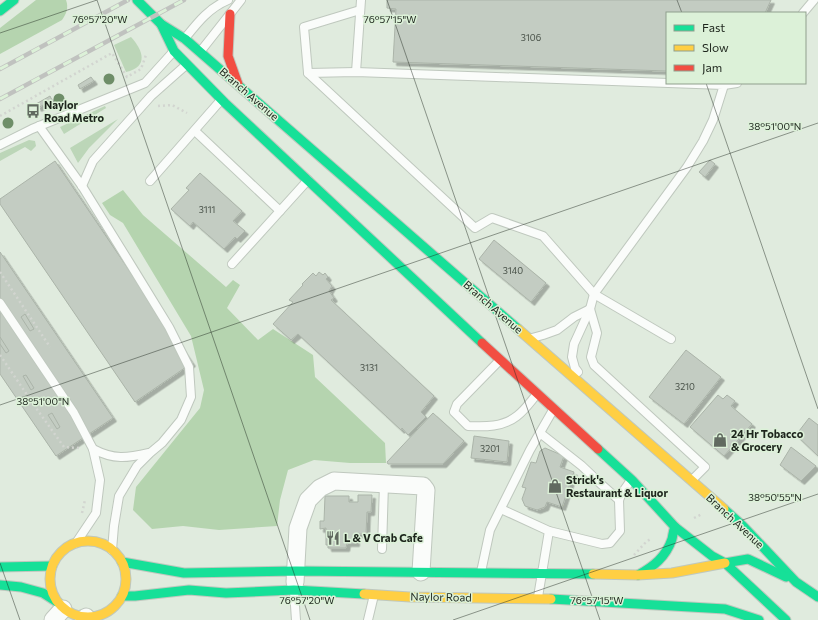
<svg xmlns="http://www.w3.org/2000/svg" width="818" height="620" font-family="Commissioner,sans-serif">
	<defs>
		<filter id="shadow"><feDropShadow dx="3.5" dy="3.5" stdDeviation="0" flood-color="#0004"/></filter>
	</defs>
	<rect width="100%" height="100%" fill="#e0ebde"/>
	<g fill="#bcd6b8">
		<path d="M 131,37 C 143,50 149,67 126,72 L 114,45 Z"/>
		<path d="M 105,106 L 106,108 L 64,134 L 60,127 Z"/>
		<path d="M 118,119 L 89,148 L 78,163 L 70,148 Z"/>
		<path d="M 29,140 L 35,141 L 36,146 L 31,151 L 25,147 L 0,161 L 0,153 Z"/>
	</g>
	<g fill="#b5d4af">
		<path d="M 36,0 L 66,0 C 69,8 66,14 62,20 L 0,54 L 0,28 Z"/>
		<path d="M 123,190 L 143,215 L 226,287 L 233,280 L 240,285 L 227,308 L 258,340 L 273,329 L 313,355 L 315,377 L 385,443 L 386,463 L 350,463 L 314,460 L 288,470 L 280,500 L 277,526 L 219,530 L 183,526 L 152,529 L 133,510 L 136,487 L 200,408 L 204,390 L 191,336 L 123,223 L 110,215 L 102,203 Z"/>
	</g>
	<g fill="#c3ccc2" stroke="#abb4a9" filter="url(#shadow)">
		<path d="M 387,0 L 771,0 L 765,13 L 667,13 L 667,71 L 393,62 L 396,9 L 387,8 Z"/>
		<path d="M 91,77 L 94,81 L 80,89 L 78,85 Z"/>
		<path d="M 50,96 L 52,100 L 38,108 L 36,104 Z"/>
		<path d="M 710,160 L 715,164 L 705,177 L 699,172 Z"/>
		<path d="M 55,161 L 192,363 L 135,402 L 0,204 L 0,199 Z"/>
		<path d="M 200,173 L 242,211 L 233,221 L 245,231 L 237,239 L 235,237 L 224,249 L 193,222 L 190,226 L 171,209 L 189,190 L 186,188 Z"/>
		<path d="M 494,240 L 546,283 L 531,302 L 479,259 Z"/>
		<path d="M 0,252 L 113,418 L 56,456 L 0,374 Z"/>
		<path d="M 319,272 L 323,275 L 325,273 L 328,277 L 326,279 L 332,286 L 329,291 L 334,298 L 331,300 L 434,396 L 421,412 L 426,417 L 408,435 L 402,428 L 401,430 L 298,334 L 291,340 L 273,324 L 293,302 L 289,300 L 303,285 L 302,284 L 313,273 L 316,276 Z"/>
		<path d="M 25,314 L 34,329 L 30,331 L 21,317 Z"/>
		<path d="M 0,337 L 9,351 L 6,353 L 0,344 Z"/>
		<path d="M 686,350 L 721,377 L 684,424 L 649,397 Z"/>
		<path d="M 26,375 L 34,388 L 31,390 L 23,376 Z"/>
		<path d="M 718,395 L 723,399 L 727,395 L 735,401 L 731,406 L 752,424 L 724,456 L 690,427 Z"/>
		<path d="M 52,413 L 60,427 L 57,429 L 48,415 Z"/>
		<path d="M 433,413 L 464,441 L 443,464 L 388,464 L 387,462 Z"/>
		<path d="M 809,418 L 818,425 L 818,456 L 796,435 Z"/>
		<path d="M 474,436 L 509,441 L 507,462 L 471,458 Z"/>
		<path d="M 791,447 L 816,466 L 801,481 L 780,465 Z"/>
		<path d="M 545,448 L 564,456 L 560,467 L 574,472 L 562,507 L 547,502 L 545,507 L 537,510 L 525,506 L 522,499 L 526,488 L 522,487 L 531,462 L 536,463 L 540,451 Z"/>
		<path d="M 358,495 L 372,495 L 371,512 L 367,512 L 366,534 L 356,534 L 356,543 L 347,543 L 346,548 L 328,548 L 328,545 L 326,545 L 326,528 L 320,529 L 320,521 L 324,521 L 325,496 L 349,496 L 349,502 L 358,502 Z"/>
	</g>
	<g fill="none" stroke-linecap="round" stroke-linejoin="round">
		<defs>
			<g id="lane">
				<path d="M 360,10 L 304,27 L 308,73 L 475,228 L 492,218 L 543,236 L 594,294 L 671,339"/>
				<path d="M 803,13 L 814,0"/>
				<path d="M 186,37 C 198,22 209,8 228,0"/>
				<path d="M 200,52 L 241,0"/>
				<path d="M 356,72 L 361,0"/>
				<path d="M 308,73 L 356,72 L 724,85 L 713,120 L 703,141 L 687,167 L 594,294 L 590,309 L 574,344 L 572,357 L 575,368 L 578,372"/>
				<path d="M 724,85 L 737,83"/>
				<path d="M 39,126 L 82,186 L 134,270 L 169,327 L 189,367 L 191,397 L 181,420 L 162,443 L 150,453 L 137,466 L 119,496 L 114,526 L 112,550"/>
				<path d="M 195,131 L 280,211"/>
				<path d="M 0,145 L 32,129 L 145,83 L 173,52"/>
				<path d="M 150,181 L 221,100"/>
				<path d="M 82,186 L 93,161 L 151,96 L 186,65"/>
				<path d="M 232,264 L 308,180"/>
				<path d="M 0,303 L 74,413 L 93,449 L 100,480 L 96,513 L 76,543"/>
				<path d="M 590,309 L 597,333 L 591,357 L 594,365 L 705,467 L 692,480"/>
				<path d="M 532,338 L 543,335 L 557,330 L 574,317 L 590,309"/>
				<path d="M 500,360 L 457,404 L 454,412 L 468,426 C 485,427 503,427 517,416 C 525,410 531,401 537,394"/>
				<path d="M 540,433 L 582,466 L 602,485 L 619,500"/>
				<path d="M 93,449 C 114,460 127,458 149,453"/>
				<path d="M 501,509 L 549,531 L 538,597"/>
				<path d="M 549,531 L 602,544 L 610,543 L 620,531 L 619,500 L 622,493 L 631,480"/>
				<path d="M 382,549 L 384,484"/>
				<path d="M 481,572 L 490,530 L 530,450 L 553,410"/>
				<path d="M 294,591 L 296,620"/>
				<path d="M 368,620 L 374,595"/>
			</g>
			<g id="street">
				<path d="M 295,582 L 298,528 L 308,500 L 320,488 L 334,481 L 423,486 L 426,490 L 421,572"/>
				<path d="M 53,620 L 63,609"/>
				<path d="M 84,620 L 86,617"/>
			</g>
			<g id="fast">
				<path d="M 137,0 L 161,24 L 185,39 L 518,329"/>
				<path d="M 0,11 L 14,0"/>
				<path d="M 161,24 L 174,51 L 225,103 L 482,343"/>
				<path d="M 598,449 L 632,480 L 675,527 L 712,556 L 725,563 L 786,620"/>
				<path d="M 724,509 L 742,525 L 796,582 L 818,597"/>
				<path d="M 122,562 L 184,573 L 296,571 L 593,574"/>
				<path d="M 725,563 L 748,559 L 786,577"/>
				<path d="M 0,567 L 52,566"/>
				<path d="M 638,575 C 653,567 666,557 672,539 C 673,535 673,531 675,527"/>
				<path d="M 0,585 L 21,587 L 43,593 L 57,602"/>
				<path d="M 122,596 L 135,596 L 189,590 L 226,593 L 294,590 L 364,594"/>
				<path d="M 551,599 L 725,609 L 759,620"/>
			</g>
			<g id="slow">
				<path d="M 518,329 L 724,509"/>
				<circle cx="88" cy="579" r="38"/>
				<path d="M 593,574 L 638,575 L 672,573 L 725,563"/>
				<path d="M 364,594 L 410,597 L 551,599"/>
			</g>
			<g id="jam">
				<path d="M 230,14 L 228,56 L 238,84"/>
				<path d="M 482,343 L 598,449"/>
			</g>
		</defs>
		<use href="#lane" stroke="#bfc8be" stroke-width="10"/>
		<use href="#street" stroke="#bfc8be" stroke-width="19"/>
		<use href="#fast" stroke="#bfc8be" stroke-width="11"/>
		<use href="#slow" stroke="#bfc8be" stroke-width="11"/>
		<use href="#jam" stroke="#bfc8be" stroke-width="11"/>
		<g stroke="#d2d5d0" stroke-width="2.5" stroke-dasharray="2 3" stroke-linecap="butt">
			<path d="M 158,106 L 172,105 L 187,113"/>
			<path d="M 0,116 L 112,53 L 127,77 L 141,69 L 146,55"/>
			<path d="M 0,272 L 50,347"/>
			<path d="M 0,355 L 36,408 L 64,447 L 79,448"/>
			<path d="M 82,513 L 85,500"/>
			<path d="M 694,518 L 702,514"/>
			<path d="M 634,555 L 646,542 L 652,538"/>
		</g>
		<use href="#lane" stroke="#fafcfa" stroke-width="8"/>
		<use href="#street" stroke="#fafcfa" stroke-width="17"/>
		<use href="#fast" stroke="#16e098" stroke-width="9"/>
		<use href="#slow" stroke="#ffcf43" stroke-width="9"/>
		<use href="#jam" stroke="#f24e42" stroke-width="9"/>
		<defs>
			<g id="rail">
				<path d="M 0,69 L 128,0"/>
				<path d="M 0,99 L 184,0"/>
			</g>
		</defs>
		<use href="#rail" stroke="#c0c2bf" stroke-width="4.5"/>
		<use href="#rail" stroke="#dcf1d8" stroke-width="3" stroke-dasharray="9" stroke-linecap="butt"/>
	</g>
	<g fill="#6e8e68">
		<circle cx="109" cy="79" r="5.5"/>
		<circle cx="59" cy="99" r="5.5"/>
		<circle cx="8" cy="123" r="5.5"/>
	</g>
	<path fill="none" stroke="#1d251c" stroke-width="1" stroke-opacity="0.45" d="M 97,0 L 310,620M 387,0 L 600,620M 677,0 L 682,13M 0,33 L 97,0M 706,83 L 818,409M 0,405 L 818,123M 0,563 L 20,620M 453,620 L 818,494"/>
	<defs>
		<symbol id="bus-bare" viewBox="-9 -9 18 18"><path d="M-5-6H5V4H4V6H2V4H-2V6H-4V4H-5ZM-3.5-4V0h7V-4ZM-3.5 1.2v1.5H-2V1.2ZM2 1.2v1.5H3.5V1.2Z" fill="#616a60" stroke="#dcf1d8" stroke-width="2.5" paint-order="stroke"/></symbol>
		<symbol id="shop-bare" viewBox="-9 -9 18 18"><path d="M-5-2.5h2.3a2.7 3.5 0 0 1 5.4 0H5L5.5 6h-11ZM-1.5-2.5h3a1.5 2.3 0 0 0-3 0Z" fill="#616a60" stroke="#dcf1d8" stroke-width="2.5" paint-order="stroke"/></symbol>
		<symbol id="restaurant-bare" viewBox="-9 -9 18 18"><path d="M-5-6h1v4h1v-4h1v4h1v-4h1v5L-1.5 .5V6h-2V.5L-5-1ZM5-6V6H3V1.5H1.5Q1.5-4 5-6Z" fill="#616a60" stroke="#dcf1d8" stroke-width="2.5" paint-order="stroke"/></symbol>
	</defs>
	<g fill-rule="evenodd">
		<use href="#bus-bare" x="23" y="101" width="20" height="20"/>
		<use href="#shop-bare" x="710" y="430" width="20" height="20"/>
		<use href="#shop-bare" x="545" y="476" width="20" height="20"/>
		<use href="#restaurant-bare" x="323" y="528" width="20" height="20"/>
	</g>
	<g text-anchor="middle" stroke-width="3" stroke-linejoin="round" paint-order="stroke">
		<g font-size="9" fill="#464f46">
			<text x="531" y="41">3106</text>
			<text x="207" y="213">3111</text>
			<text x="513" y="274">3140</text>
			<text x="369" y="371">3131</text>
			<text x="685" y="390">3210</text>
			<text x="490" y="452">3201</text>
		</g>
		<g font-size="11" fill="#1d251c" stroke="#dcf1d8">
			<text transform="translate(249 94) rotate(41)" y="4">Branch Avenue</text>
			<text transform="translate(493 307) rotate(41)" y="4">Branch Avenue</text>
			<text transform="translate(735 521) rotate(43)" y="4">Branch Avenue</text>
			<text transform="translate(441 597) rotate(1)" y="4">Naylor Road</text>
		</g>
		<g font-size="11" font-weight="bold" fill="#1d251c" stroke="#dcf1d8" text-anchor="start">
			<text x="44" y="109">Naylor<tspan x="44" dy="13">Road Metro</tspan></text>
			<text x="731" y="438">24 Hr Tobacco<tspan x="731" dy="13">&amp; Grocery</tspan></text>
			<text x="566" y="484">Strick's<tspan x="566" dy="13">Restaurant &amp; Liquor</tspan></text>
			<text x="344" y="542">L &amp; V Crab Cafe</text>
		</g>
	</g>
	<g font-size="10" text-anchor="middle" fill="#1d251c" stroke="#dcf1d8" stroke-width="3" stroke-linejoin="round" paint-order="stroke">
		<text x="100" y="23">76°57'20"W</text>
		<text x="390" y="23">76°57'15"W</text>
		<text x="775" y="130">38°51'00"N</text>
		<text x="43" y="405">38°51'00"N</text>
		<text x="775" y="501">38°50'55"N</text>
		<text x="307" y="604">76°57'20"W</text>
		<text x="597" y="604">76°57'15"W</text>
	</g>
	<rect x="666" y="12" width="140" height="72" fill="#dcf1d8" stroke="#909f8d"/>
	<rect x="674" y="25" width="20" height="6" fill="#16e098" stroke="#909f8d"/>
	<text x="702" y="32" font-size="12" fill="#1d251c">Fast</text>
	<rect x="674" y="45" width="20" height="6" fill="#ffcf43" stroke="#909f8d"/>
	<text x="702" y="52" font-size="12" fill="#1d251c">Slow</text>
	<rect x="674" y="65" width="20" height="6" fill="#f24e42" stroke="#909f8d"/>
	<text x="702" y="72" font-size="12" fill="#1d251c">Jam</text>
</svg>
